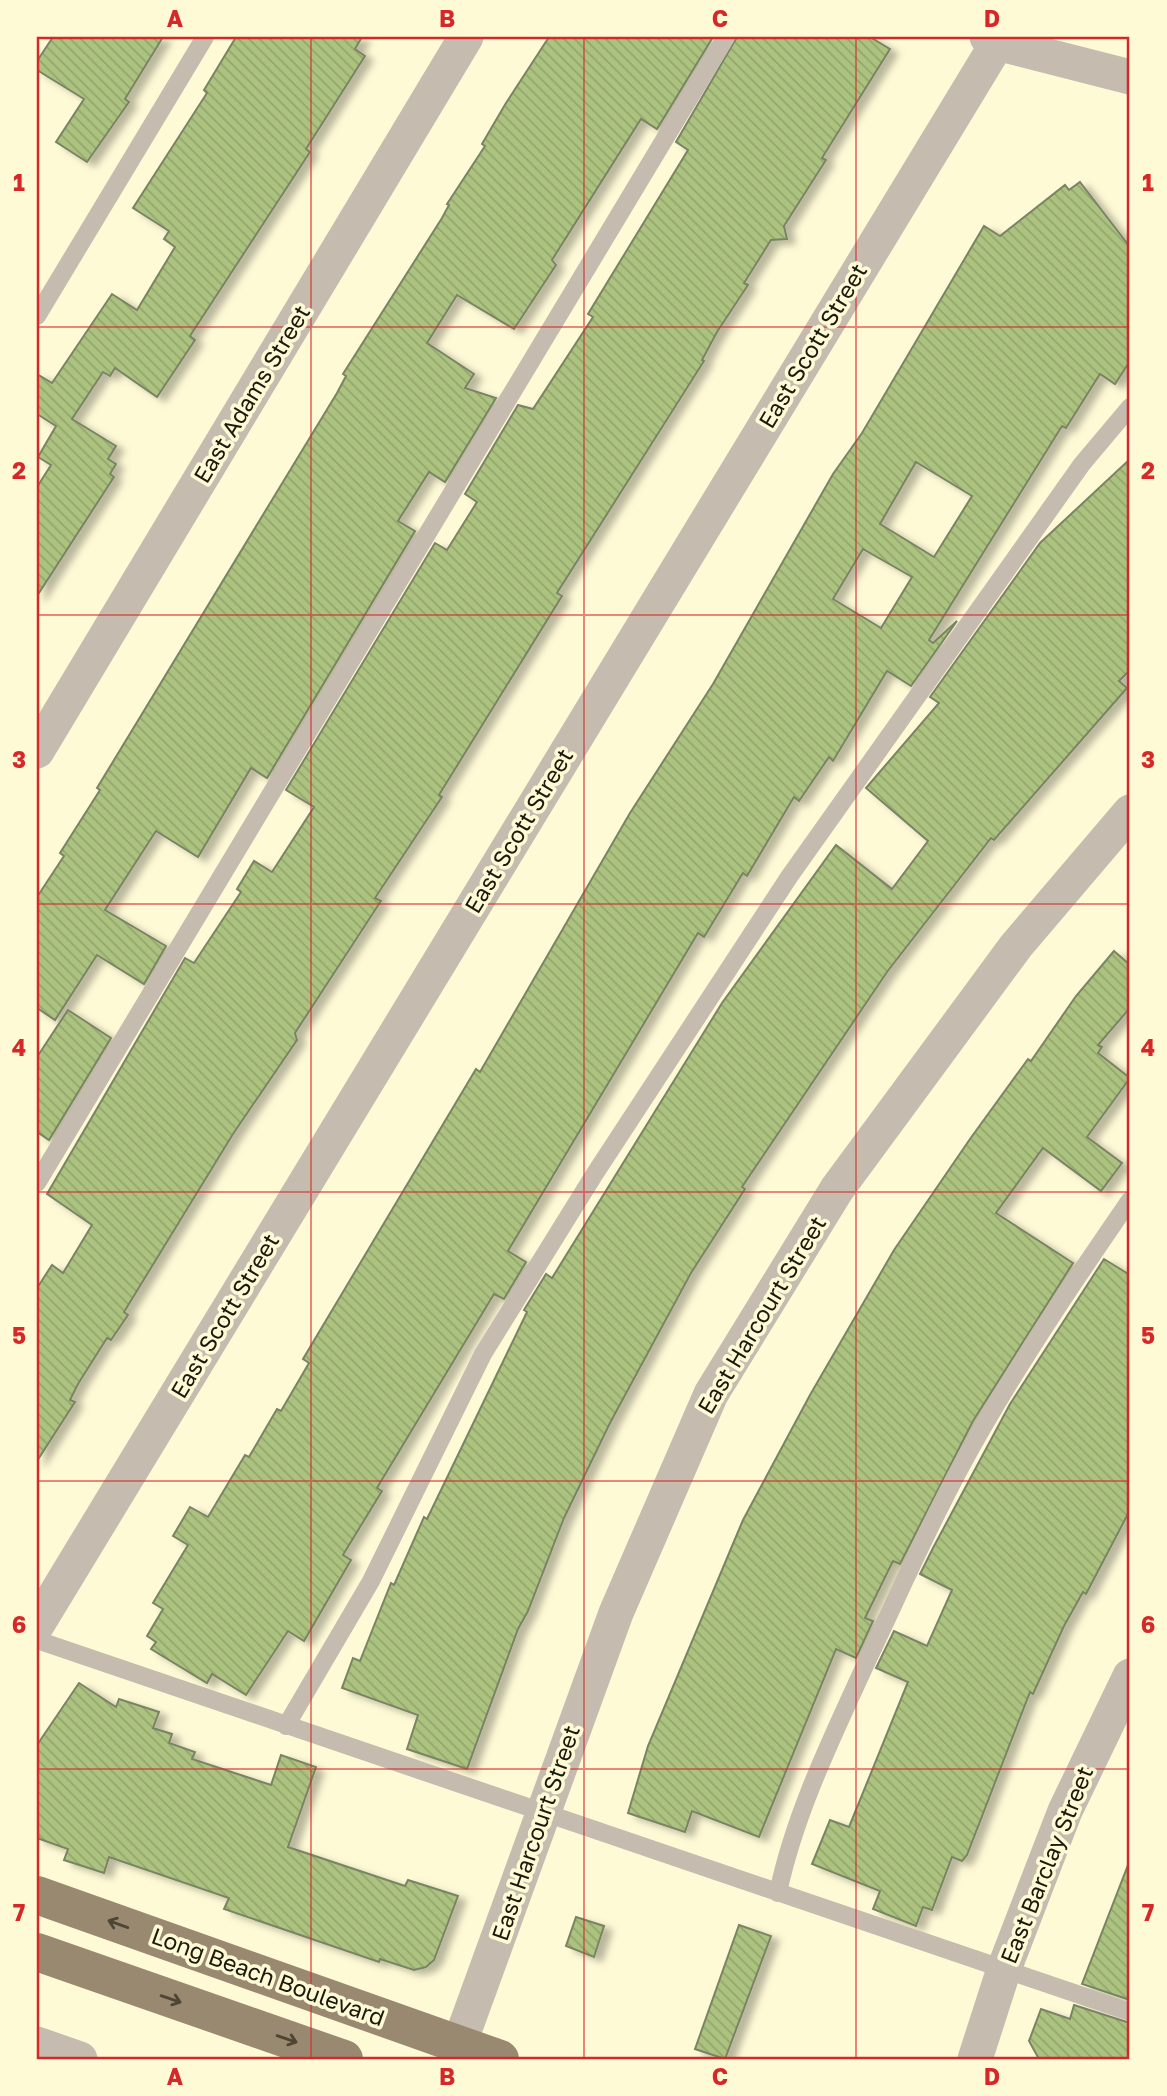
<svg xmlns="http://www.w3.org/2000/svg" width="1167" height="2096" font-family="'Golos Text',sans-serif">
	<defs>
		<pattern id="building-back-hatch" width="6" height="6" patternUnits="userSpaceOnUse" patternTransform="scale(1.75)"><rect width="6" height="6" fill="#acc27f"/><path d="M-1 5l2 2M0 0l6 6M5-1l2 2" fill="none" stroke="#93a66d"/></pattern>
		<filter id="shadow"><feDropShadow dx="8" dy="4.5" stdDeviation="3.5" flood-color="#0004"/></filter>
	</defs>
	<rect width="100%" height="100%" fill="#fffad6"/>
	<g fill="url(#building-back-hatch)" stroke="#798465" stroke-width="2" fill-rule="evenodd" filter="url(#shadow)">
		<path d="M 53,37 L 163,37 L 125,99 L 129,102 L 87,162 L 56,142 L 84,99 L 37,70 L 37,61 Z"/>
		<path d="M 236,37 L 362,37 L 355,49 L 365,56 L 306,149 L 310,152 L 190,336 L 195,340 L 157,397 L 115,368 L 110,376 L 103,372 L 72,419 L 116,446 L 108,459 L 116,464 L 110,474 L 114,477 L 37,596 L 37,487 L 51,465 L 38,457 L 56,426 L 37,414 L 37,374 L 52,383 L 112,294 L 137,310 L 175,247 L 164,239 L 169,231 L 133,208 L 207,93 L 204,90 Z"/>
		<path d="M 549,37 L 713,37 L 657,129 L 641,119 L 552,260 L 556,265 L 514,329 L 457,295 L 427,343 L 474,374 L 465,388 L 496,398 L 445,482 L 429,472 L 398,521 L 415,531 L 267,778 L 251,768 L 198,857 L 156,831 L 105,910 L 166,946 L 144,984 L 97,955 L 55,1020 L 37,1008 L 37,897 L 64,856 L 60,853 L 100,790 L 97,788 L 337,393 L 346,376 L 343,374 L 442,218 L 449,205 L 447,204 L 485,146 L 482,144 L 506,103 Z"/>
		<path d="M 737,37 L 870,37 L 890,49 L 822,158 L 826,160 L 784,226 L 787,239 L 771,240 L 744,283 L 748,285 L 717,332 L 702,360 L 704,361 L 557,593 L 562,596 L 439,795 L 442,797 L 375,898 L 381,901 L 295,1033 L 297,1040 L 233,1134 L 124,1312 L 128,1315 L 111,1340 L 107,1338 L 78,1384 L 70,1400 L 75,1402 L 37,1461 L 37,1288 L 52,1265 L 63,1273 L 92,1225 L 47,1194 L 185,958 L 194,963 L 241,892 L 237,889 L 254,861 L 272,872 L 314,807 L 286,790 L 435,543 L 447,550 L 477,502 L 465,494 L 518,405 L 533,409 L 593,317 L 588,314 L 688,150 L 676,142 Z"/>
		<path d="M 1080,182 L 1130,247 L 1130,361 L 1115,384 L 1100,374 L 1066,428 L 1062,426 L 929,640 L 933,643 L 957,621 L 911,686 L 887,671 L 833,761 L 829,757 L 799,801 L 794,797 L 747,876 L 743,873 L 704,937 L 698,933 L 508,1251 L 526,1262 L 504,1299 L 494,1294 L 377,1488 L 382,1491 L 343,1555 L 351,1560 L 304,1641 L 288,1631 L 246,1695 L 212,1674 L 207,1683 L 151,1649 L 156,1642 L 147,1636 L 163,1609 L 153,1603 L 188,1545 L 173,1536 L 190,1507 L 208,1517 L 245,1455 L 249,1457 L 277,1409 L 281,1411 L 309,1363 L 303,1359 L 476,1069 L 480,1072 L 630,813 L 713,684 L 833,474 L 862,433 L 984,226 L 1000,236 L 1065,185 L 1069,190 ZM 916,462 L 972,496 L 934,557 L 880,524 ZM 863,549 L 912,577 L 881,628 L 833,599 Z"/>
		<path d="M 1130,459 L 1130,670 L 1119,681 L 1127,688 L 994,840 L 991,838 L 887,972 L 742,1187 L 745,1189 L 691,1273 L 610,1423 L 564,1518 L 528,1611 L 518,1629 L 467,1769 L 407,1749 L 418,1715 L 342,1688 L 353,1658 L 360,1661 L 391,1583 L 394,1585 L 424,1517 L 427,1519 L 527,1312 L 524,1310 L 546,1274 L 552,1278 L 722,1003 L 836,845 L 892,889 L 928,841 L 866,788 L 939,703 L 930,697 L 1040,543 Z"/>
		<path d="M 1114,951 L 1130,965 L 1130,1008 L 1098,1045 L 1102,1047 L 1098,1053 L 1130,1078 L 1087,1137 L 1122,1163 L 1101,1191 L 1043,1148 L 996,1213 L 1073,1263 L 973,1421 L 900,1564 L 893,1561 L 865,1618 L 873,1621 L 856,1658 L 836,1649 L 759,1837 L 692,1811 L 685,1832 L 628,1813 L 648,1746 L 743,1520 L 810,1395 L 894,1250 L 970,1139 L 1028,1059 L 1031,1061 L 1076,996 Z"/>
		<path d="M 68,1010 L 111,1038 L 49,1140 L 37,1132 L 37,1057 Z"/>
		<path d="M 1104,1259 L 1130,1275 L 1130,1510 L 1086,1594 L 1083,1592 L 1064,1626 L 1033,1694 L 1030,1692 L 967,1855 L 962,1861 L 952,1857 L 932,1910 L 923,1907 L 916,1926 L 873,1909 L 880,1891 L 812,1864 L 830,1820 L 849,1827 L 908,1682 L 876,1668 L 894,1631 L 927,1646 L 952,1590 L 920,1574 L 933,1548 L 1010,1404 Z"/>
		<path d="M 79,1683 L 116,1707 L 119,1699 L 159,1712 L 153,1728 L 172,1734 L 169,1743 L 195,1752 L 192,1759 L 271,1785 L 281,1755 L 316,1767 L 288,1847 L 405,1886 L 408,1880 L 458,1896 L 434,1960 L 426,1967 L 414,1970 L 380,1959 L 379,1962 L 224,1909 L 229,1898 L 109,1857 L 104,1873 L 64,1860 L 68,1849 L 37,1838 L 37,1745 Z"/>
		<path d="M 1128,1865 L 1130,1865 L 1130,2000 L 1082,1984 Z"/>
		<path d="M 576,1917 L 604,1926 L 594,1957 L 566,1946 Z"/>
		<path d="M 739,1925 L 771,1936 L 725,2059 L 695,2049 Z"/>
		<path d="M 1074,2005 L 1130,2023 L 1130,2059 L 1039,2059 L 1029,2041 L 1041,2009 L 1070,2019 Z"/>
	</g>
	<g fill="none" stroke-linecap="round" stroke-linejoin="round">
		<g stroke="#c5bcaf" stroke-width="18">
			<path d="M 37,316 L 205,37"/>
			<path d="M 37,1183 L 726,37"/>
			<path d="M 37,1640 L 1130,2012"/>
			<path d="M 286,1726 L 371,1581 L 483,1354 L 594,1175 L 789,877 L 1082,464 L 1130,407"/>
			<path d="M 778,1893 C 795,1812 833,1736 867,1661 C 904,1583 939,1502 983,1427 C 1028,1349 1079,1274 1130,1200"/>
		</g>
		<g stroke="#c5bcaf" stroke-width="35">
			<path d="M 987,37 L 997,43 L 1130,77"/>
			<path d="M 37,751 L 466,37"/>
			<path d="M 37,1625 L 1001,37"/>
			<path d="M 37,2044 L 80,2059"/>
			<path d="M 468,2059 L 459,2045 L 616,1613 L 711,1394 L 837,1189 L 1016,946 L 1130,812"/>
			<path d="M 975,2059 L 1004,1969 L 1065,1811 L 1130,1676"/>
		</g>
		<g stroke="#9a8971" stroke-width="38">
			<path d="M 37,1895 L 500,2059"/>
			<path d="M 37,1952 L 344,2059"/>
		</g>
	</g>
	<defs><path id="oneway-shaft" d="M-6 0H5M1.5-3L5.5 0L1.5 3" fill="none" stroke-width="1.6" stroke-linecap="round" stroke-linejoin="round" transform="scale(1.75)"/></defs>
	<g stroke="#4e4634">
		<use href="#oneway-shaft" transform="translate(118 1924) rotate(-160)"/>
		<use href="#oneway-shaft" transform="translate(171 1999) rotate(19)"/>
		<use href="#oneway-shaft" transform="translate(287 2039) rotate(19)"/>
	</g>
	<path fill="none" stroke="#d62828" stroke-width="2" stroke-opacity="0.55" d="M 311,37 L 311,2059M 584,37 L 584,2059M 856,37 L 856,2059M 37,327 L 1130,327M 37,615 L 1130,615M 37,904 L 1130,904M 37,1192 L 1130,1192M 37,1481 L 1130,1481M 37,1769 L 1130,1769"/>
	<g text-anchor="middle" stroke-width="7" stroke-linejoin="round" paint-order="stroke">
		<g font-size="23" fill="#1b190c" stroke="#fffad6">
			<text transform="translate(813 346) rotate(-59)" y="8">East Scott Street</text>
			<text transform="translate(252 394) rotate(-59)" y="8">East Adams Street</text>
			<text transform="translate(519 831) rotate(-59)" y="8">East Scott Street</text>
			<text transform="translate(762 1315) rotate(-59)" y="8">East Harcourt Street</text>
			<text transform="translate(225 1316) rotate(-59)" y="8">East Scott Street</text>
			<text transform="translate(536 1833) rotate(-71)" y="8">East Harcourt Street</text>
			<text transform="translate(1047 1865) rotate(-68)" y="8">East Barclay Street</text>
			<text transform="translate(268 1977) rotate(20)" y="8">Long Beach Boulevard</text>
		</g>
	</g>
	<rect width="1167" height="2096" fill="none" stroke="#fffad6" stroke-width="77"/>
	<rect x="38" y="38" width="1090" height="2020" fill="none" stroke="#d62828" stroke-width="2.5"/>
	<g font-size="23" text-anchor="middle" font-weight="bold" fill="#d62828">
		<text x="175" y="27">A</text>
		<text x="447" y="27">B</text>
		<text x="720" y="27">C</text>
		<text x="992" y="27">D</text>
		<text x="19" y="191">1</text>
		<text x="1148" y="191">1</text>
		<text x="19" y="479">2</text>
		<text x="1148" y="479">2</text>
		<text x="19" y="768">3</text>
		<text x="1148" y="768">3</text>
		<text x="19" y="1056">4</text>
		<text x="1148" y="1056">4</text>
		<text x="19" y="1344">5</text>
		<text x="1148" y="1344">5</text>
		<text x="19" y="1633">6</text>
		<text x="1148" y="1633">6</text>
		<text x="19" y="1921">7</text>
		<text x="1148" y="1921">7</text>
		<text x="175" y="2085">A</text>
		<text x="447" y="2085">B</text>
		<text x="720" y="2085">C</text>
		<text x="992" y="2085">D</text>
	</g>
</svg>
